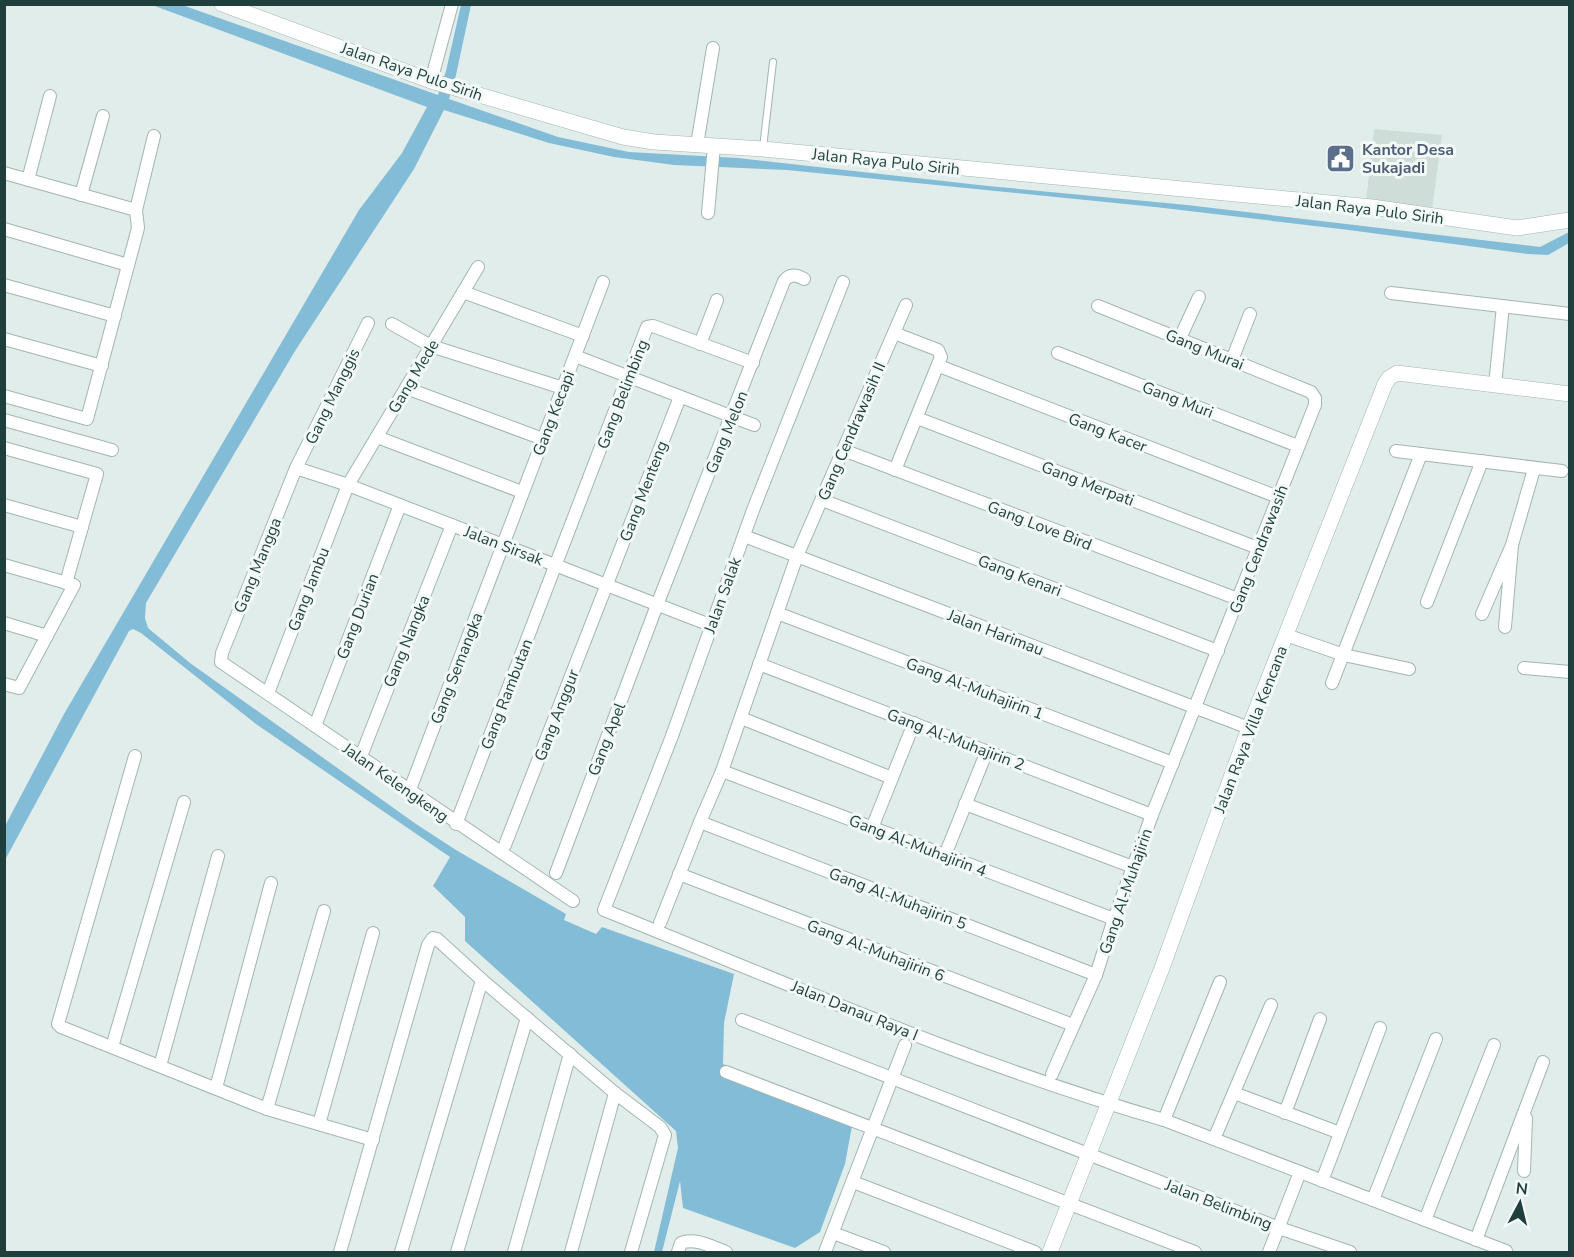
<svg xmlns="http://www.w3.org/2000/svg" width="1574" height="1257" font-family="'Nunito Sans',sans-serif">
	<rect width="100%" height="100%" fill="#e1edea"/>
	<path fill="#cfddd9" d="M 1374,129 L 1442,135 L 1432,210 L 1366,201 Z"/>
	<path fill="#83bcd7" d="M 152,5 L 182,5 L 438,95 L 446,71 L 461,5 L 471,5 L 456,75 L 449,99 L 558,137 L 629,152 L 738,158 L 988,186 L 1187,205 L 1540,247 L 1569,232 L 1569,243 L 1548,255 L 1528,254 L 1349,230 L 1155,207 L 787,170 L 674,165 L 614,157 L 549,143 L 444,110 L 414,169 L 295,351 L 146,603 L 145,618 L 148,628 L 190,663 L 416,824 L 456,850 L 566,914 L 564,920 L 596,934 L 602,927 L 734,974 L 724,1023 L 723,1064 L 842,1114 L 852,1126 L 845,1164 L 820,1232 L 795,1248 L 683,1208 L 680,1181 L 662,1252 L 654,1252 L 678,1148 L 676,1131 L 465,941 L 465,917 L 433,886 L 450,857 L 256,724 L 141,633 L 133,629 L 129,631 L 5,860 L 5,826 L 64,714 L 359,210 L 402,153 L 427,107 Z"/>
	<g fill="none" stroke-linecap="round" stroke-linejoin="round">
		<defs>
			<path id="service" d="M 763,148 L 773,62"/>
			<g id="minor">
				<path d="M 431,81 L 452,4"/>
				<path d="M 697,145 L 713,48"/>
				<path d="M 4,173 L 136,210"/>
				<path d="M 28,180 L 50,96"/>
				<path d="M 81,195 L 103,116"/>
				<path d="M 708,213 L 714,146"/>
				<path d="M 4,229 L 128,265"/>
				<path d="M 843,282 L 753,510 L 672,736 L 604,910 C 789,984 973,1065 1164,1120 L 1506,1251 L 1506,1252"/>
				<path d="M 4,285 L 115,316"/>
				<path d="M 463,292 L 583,336"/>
				<path d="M 1391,293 L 1570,314"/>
				<path d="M 368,323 L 296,468 L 222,653 L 221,662 L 573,901"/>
				<path d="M 392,324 L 431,346 L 563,388"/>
				<path d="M 894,333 L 938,350 L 941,357 L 895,470"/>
				<path d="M 1180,338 L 1199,297"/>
				<path d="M 4,339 L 102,366"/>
				<path d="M 700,344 L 717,300"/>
				<path d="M 1058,353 L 1298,446"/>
				<path d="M 575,356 L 754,425"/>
				<path d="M 1232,360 L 1250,314"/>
				<path d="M 939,366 L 1278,497"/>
				<path d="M 1495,385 L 1503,306"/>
				<path d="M 406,388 L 543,439"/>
				<path d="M 4,396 L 87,419 L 138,228 L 136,210 L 154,136"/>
				<path d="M 917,418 L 1258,548"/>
				<path d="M 4,420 L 112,450"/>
				<path d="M 377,437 L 522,492"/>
				<path d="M 4,448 L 97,474 L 66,583"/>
				<path d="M 843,450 L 1238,599"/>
				<path d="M 1396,451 L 1562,471"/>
				<path d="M 296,468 L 348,485 L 710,625"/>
				<path d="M 822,500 L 1218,651"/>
				<path d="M 4,505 L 82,527"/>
				<path d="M 744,536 L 1249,728"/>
				<path d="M 1512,545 L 1534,469"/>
				<path d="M 4,565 L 74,585 L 19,688 L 4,684"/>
				<path d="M 1427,602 L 1482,461"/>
				<path d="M 777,613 L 1173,763"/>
				<path d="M 1482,614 L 1512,545 L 1505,627"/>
				<path d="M 4,623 L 47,636"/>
				<path d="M 1286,635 L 1344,655 L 1409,669"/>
				<path d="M 759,664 L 1152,815"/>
				<path d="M 1524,668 L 1570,672"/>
				<path d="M 1332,683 L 1421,454"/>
				<path d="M 268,693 L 348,485 L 478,267"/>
				<path d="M 741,718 L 892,778"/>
				<path d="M 315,726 L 400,505"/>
				<path d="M 135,756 L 58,1024 L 61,1027 L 267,1109 L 373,1140"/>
				<path d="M 361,756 L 452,525"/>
				<path d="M 722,771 L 1114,919"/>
				<path d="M 409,792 L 603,282"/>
				<path d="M 965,804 L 1133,867"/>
				<path d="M 700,822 L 1096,975"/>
				<path d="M 456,824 L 647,327 L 653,326 L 753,363"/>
				<path d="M 872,828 L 914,723"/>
				<path d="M 505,845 L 680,397"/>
				<path d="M 945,855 L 987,751"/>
				<path d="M 556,873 L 657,605 L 784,281 C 790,273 797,275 804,279"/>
				<path d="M 679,874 L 1073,1025"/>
				<path d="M 660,923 L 700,822 L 722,771 L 797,556 L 906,305"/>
				<path d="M 742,1020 L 1279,1228 L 1350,1252"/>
				<path d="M 112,1047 L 184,802"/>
				<path d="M 160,1066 L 218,856"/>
				<path d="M 726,1072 L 1195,1252"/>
				<path d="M 1052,1074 L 1096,975 L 1114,919 L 1152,815 L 1315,405 L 1315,398 L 1311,392 L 1098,306"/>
				<path d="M 216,1088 L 271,883"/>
				<path d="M 1234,1093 L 1340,1133"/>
				<path d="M 267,1109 L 324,911"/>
				<path d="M 1285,1113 L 1320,1019"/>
				<path d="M 1164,1120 L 1220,982"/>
				<path d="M 319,1124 L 373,933"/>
				<path d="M 1214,1139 L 1271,1005"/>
				<path d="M 1524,1171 L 1526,1118"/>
				<path d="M 1322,1181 L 1380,1028"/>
				<path d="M 853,1182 L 1035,1252"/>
				<path d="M 1373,1200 L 1436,1039"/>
				<path d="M 1425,1220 L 1494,1045"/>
				<path d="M 833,1233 L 884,1252"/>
				<path d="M 1476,1240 L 1543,1062"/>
				<path d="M 340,1252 L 428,945 L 433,938 L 437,939 L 482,980 L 615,1093 L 660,1127 L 665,1135 L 631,1252"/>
				<path d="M 401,1252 L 482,980"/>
				<path d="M 457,1252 L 527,1018"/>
				<path d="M 514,1252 L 570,1054"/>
				<path d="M 571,1252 L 615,1093"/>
				<path d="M 678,1252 L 681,1243 C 695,1237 712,1247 726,1252"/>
				<path d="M 825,1252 L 905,1045"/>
				<path d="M 1269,1252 L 1300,1172"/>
			</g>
			<g id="tertiary">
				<path d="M 222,4 L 431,81 L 623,137 L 654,142 L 763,149 L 1372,207 L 1517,228 L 1570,220"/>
				<path d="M 1050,1252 L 1162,968 L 1249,728 L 1385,384 L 1389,378 L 1397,373 L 1570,394"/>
			</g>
		</defs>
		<use href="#service" stroke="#a3b5b2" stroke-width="8"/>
		<use href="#minor" stroke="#a3b5b2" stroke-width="14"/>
		<use href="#tertiary" stroke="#a3b5b2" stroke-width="16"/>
		<use href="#service" stroke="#fff" stroke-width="6"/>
		<use href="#minor" stroke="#fff" stroke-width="12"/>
		<use href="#tertiary" stroke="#fff" stroke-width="15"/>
	</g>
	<defs>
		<symbol id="civic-square" viewBox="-11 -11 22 22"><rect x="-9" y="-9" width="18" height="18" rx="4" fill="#5c6f8a" stroke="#f2f9f7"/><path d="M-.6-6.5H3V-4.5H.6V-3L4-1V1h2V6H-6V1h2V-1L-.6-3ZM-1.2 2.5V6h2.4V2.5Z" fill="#fff"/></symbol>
	</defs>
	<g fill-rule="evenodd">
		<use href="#civic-square" x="1324" y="142" width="33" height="33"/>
	</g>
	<g text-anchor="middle" stroke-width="6" stroke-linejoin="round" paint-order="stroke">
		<g font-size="16" fill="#1f3f3c" stroke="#f2f9f7">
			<text transform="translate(412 71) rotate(19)" y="6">Jalan Raya Pulo Sirih</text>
			<text transform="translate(886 161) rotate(6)" y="6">Jalan Raya Pulo Sirih</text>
			<text transform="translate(1370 209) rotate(7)" y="6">Jalan Raya Pulo Sirih</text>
			<text transform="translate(1205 349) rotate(22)" y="6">Gang Murai</text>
			<text transform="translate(413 376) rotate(-59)" y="6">Gang Mede</text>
			<text transform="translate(622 394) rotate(-69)" y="6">Gang Belimbing</text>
			<text transform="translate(332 396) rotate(-64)" y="6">Gang Manggis</text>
			<text transform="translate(1178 399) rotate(21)" y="6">Gang Muri</text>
			<text transform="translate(553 413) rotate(-69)" y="6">Gang Kecapi</text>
			<text transform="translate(851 431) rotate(-67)" y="6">Gang Cendrawasih II</text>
			<text transform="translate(726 432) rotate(-68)" y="6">Gang Melon</text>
			<text transform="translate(1108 432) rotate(21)" y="6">Gang Kacer</text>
			<text transform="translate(1088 483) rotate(21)" y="6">Gang Merpati</text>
			<text transform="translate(643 491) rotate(-69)" y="6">Gang Menteng</text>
			<text transform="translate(1040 525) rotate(21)" y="6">Gang Love Bird</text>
			<text transform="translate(504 545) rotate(21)" y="6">Jalan Sirsak</text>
			<text transform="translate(1258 549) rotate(-69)" y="6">Gang Cendrawasih</text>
			<text transform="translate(257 565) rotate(-68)" y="6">Gang Mangga</text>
			<text transform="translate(1020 575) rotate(21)" y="6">Gang Kenari</text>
			<text transform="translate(308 589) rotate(-69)" y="6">Gang Jambu</text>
			<text transform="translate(722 595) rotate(-70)" y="6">Jalan Salak</text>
			<text transform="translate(357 616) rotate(-69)" y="6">Gang Durian</text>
			<text transform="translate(996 632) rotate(21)" y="6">Jalan Harimau</text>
			<text transform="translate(406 641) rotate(-68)" y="6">Gang Nangka</text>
			<text transform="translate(456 668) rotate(-69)" y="6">Gang Semangka</text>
			<text transform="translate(975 688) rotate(21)" y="6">Gang Al-Muhajirin 1</text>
			<text transform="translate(506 694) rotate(-69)" y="6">Gang Rambutan</text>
			<text transform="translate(556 715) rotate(-69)" y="6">Gang Anggur</text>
			<text transform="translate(1250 729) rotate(-69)" y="6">Jalan Raya Villa Kencana</text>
			<text transform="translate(606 739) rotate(-69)" y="6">Gang Apel</text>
			<text transform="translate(956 739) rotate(21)" y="6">Gang Al-Muhajirin 2</text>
			<text transform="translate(396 782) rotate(35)" y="6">Jalan Kelengkeng</text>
			<text transform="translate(918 845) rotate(21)" y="6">Gang Al-Muhajirin 4</text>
			<text transform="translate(1125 891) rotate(-71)" y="6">Gang Al-Muhajirin</text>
			<text transform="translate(898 898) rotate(21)" y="6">Gang Al-Muhajirin 5</text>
			<text transform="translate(876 950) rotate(21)" y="6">Gang Al-Muhajirin 6</text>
			<text transform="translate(855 1010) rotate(22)" y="6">Jalan Danau Raya I</text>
			<text transform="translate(1219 1204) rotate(21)" y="6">Jalan Belimbing</text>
		</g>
		<g font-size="16" font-weight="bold" fill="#4e5e75" stroke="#f2f9f7" text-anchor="start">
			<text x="1362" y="155">Kantor Desa<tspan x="1362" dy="18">Sukajadi</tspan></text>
		</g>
	</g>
	<rect width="1574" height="1257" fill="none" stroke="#1f3f3c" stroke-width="12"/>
	<g transform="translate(1520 1203) rotate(7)" stroke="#f2f9f7" stroke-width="4.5" paint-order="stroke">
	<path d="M0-4.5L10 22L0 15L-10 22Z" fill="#1f3f3c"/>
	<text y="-9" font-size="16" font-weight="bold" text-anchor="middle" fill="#1f3f3c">N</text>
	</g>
</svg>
